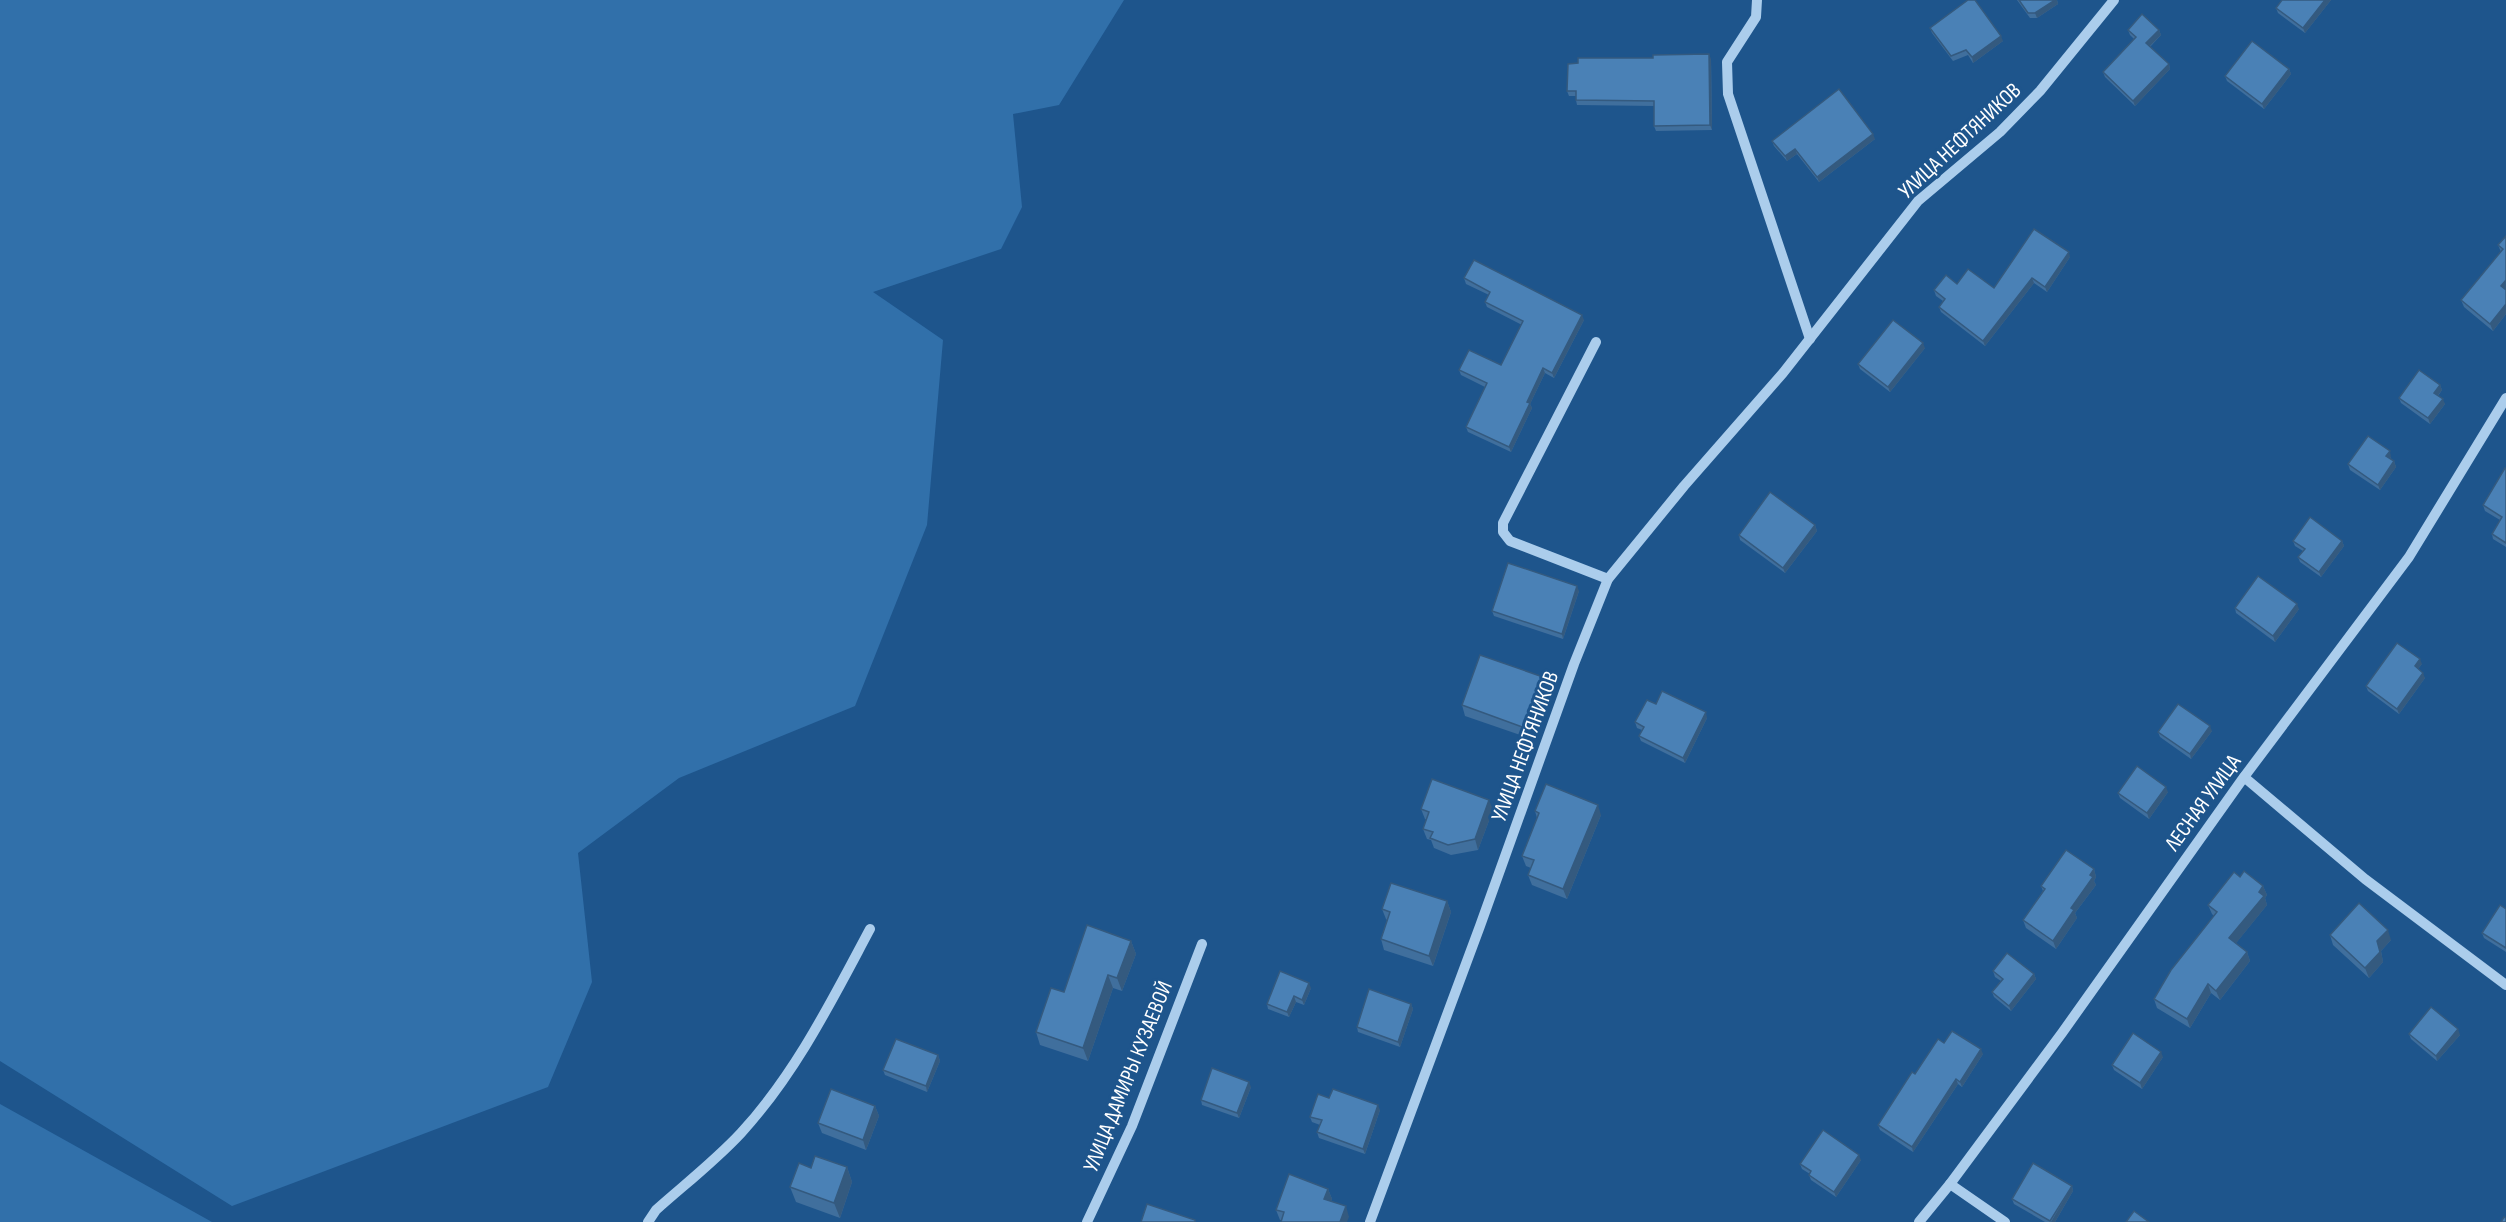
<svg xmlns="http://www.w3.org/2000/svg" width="2506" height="1222" font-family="'Sofia Sans Condensed',sans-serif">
	<rect width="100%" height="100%" fill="#1e558c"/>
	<g fill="#3170aa">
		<path d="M 0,0 L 1124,0 L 1059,105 L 1013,114 L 1022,207 L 1001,249 L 873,292 L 943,340 L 927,525 L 855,706 L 679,778 L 578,853 L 592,982 L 548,1087 L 232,1206 L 0,1061 Z"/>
		<path d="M 0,1104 L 212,1222 L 0,1222 Z"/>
	</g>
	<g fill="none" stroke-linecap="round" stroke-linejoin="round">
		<g stroke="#abcdec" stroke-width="10">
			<path d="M 1757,0 L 1756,17 L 1727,62 L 1728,94 L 1810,339"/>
			<path d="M 1596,342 L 1503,523 L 1503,532 L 1510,541 L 1608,579"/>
			<path d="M 2244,777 L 2365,879 L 2506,985"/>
			<path d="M 1950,1184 L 2005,1222"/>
			<path d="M 648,1222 L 656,1210 C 684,1185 715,1161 741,1133 C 796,1073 832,1000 870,929"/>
			<path d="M 1087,1222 L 1132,1126 L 1202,944"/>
			<path d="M 1370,1222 L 1480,926 L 1574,664 L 1608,579 L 1684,486 L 1783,373 L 1918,201 L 2000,132 L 2040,91 L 2114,0"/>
			<path d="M 1919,1222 L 1950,1184 L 2062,1033 L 2244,777 L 2409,557 L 2506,398"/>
		</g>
	</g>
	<g fill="#406f9d">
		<path d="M 2017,0 L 2057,0 L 2058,4 L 2037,18 L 2030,18 Z"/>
		<path d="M 2282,0 L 2331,0 L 2305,33 L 2278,13 L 2276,8 Z"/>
		<path d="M 1930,28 L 2003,41 L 1973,63 L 1968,55 L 1953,61 L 1932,33 Z"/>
		<path d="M 2128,30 L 2159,30 L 2161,35 L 2150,47 L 2169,64 L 2170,69 L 2135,106 L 2105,77 L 2103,72 L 2134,39 L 2130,35 Z"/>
		<path d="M 1711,59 L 1712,130 L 1656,131 L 1654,126 L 1654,106 L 1577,105 L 1576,100 L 1576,96 L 1569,96 L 1567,91 Z"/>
		<path d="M 2289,69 L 2291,74 L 2264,109 L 2227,81 L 2225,76 Z"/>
		<path d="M 1875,139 L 1819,182 L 1797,154 L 1787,161 L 1774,146 L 1772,141 Z"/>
		<path d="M 2506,236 L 2506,314 L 2493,331 L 2464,307 L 2461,300 L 2501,252 L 2498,245 Z"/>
		<path d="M 2070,257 L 2047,292 L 2034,283 L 1985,346 L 1941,312 L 1939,307 L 1943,301 L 1936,296 L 1934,290 L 1957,284 L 1994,288 Z"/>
		<path d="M 1464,278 L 1584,320 L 1554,378 L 1545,373 L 1530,404 L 1532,408 L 1511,452 L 1468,432 L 1466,427 L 1485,387 L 1461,375 L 1459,370 L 1501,365 L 1522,325 L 1487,307 L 1485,302 L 1489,295 L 1466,284 Z"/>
		<path d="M 1925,348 L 1890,392 L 1860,369 L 1858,364 Z"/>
		<path d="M 2440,385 L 2442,390 L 2438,396 L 2445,404 L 2430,424 L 2401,403 L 2399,398 Z"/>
		<path d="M 2391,457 L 2390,459 L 2394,461 L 2396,467 L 2380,490 L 2350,470 L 2348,464 Z"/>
		<path d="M 2506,469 L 2506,547 L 2493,539 L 2492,534 L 2500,520 L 2485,511 L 2483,505 Z"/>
		<path d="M 1815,525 L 1817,531 L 1785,573 L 1740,540 L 1739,535 Z"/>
		<path d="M 2293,541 L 2342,541 L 2344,546 L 2321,577 L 2300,562 L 2298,557 L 2303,551 L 2295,546 Z"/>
		<path d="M 1579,591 L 1563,639 L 1494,616 L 1492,611 Z"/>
		<path d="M 2235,608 L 2299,609 L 2275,642 L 2236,613 Z"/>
		<path d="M 2422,664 L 2418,669 L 2425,678 L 2399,714 L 2368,691 L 2366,686 Z"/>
		<path d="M 1543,677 L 1547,687 L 1529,738 L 1465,716 L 1462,705 Z"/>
		<path d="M 1656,704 L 1707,718 L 1685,763 L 1641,741 L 1639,736 L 1642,730 L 1637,728 L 1635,722 Z"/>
		<path d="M 2212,731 L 2191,759 L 2160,737 L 2158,732 Z"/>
		<path d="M 2168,792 L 2149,819 L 2120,798 L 2118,793 Z"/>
		<path d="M 1421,809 L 1493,810 L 1478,850 L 1451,855 L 1434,848 L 1431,840 L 1427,839 L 1423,829 L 1427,820 L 1425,819 Z"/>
		<path d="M 1535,811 L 1601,815 L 1567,899 L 1532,885 L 1528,875 L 1531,868 L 1526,866 L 1522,856 L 1537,818 Z"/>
		<path d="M 2094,869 L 2096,877 L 2094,881 L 2096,885 L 2075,913 L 2077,918 L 2056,949 L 2026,928 L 2023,920 L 2043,891 L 2041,886 Z"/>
		<path d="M 2240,877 L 2263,886 L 2267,895 L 2265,898 L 2267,905 L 2236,943 L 2247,952 L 2250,961 L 2220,1000 L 2211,993 L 2190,1028 L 2157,1008 L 2154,999 L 2214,916 L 2212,914 L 2208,905 Z"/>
		<path d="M 1447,901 L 1451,912 L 1433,966 L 1384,950 L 1381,939 L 1387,920 L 1386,919 L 1382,909 Z"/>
		<path d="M 2506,909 L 2506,952 L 2484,938 L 2482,933 Z"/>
		<path d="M 2330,935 L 2391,940 L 2381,951 L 2383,962 L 2369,978 L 2333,945 Z"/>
		<path d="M 1131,941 L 1136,954 L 1122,991 L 1113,988 L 1088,1061 L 1040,1045 L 1036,1032 L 1064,992 Z"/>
		<path d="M 1993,971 L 2034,974 L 2036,979 L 2011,1011 L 1994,997 L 1992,992 L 2001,981 L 1995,977 Z"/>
		<path d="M 1311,988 L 1304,1005 L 1296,1002 L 1289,1017 L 1268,1009 L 1267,1004 Z"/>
		<path d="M 1411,1004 L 1413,1009 L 1400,1047 L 1358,1032 L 1357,1027 Z"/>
		<path d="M 2409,1034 L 2460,1035 L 2437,1061 L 2411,1039 Z"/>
		<path d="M 1944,1043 L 1983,1054 L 1962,1087 L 1958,1084 L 1913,1152 L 1880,1130 L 1878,1125 L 1915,1074 Z"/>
		<path d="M 938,1055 L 940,1061 L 927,1092 L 885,1075 L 883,1070 Z"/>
		<path d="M 2163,1057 L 2142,1089 L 2114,1070 L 2112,1065 Z"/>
		<path d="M 1251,1087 L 1239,1118 L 1202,1105 L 1201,1100 Z"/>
		<path d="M 1329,1098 L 1380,1110 L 1365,1154 L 1319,1138 L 1317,1132 L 1320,1125 L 1312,1122 L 1310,1117 Z"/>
		<path d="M 875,1106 L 879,1116 L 866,1150 L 822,1133 L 818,1123 Z"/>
		<path d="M 1861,1160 L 1836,1197 L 1811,1180 L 1809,1175 L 1810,1174 L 1802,1169 L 1800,1164 Z"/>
		<path d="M 847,1167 L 852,1182 L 840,1218 L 796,1202 L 790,1187 L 811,1168 Z"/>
		<path d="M 2072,1186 L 2073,1191 L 2055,1222 L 2045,1222 L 2014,1204 L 2012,1199 Z"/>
		<path d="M 1328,1189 L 1332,1199 L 1331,1201 L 1349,1217 L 1280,1220 L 1276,1210 Z"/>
	</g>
	<g fill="#345a7f">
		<path d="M 2055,0 L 2057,0 L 2058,4 L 2037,18 L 2035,13 Z"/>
		<path d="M 2325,0 L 2331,0 L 2305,33 L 2303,28 Z"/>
		<path d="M 2159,30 L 2161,35 L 2148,48 L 2146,43 Z"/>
		<path d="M 2001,36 L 2003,41 L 1973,63 L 1972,57 Z"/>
		<path d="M 1709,54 L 1711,59 L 1712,130 L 1710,125 Z"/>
		<path d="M 2169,64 L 2170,69 L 2135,106 L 2133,101 Z"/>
		<path d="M 2289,69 L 2291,74 L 2264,109 L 2262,104 Z"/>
		<path d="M 1873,134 L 1875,139 L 1819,182 L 1817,177 Z"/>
		<path d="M 1795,149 L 1797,154 L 1787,161 L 1785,156 Z"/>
		<path d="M 2069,252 L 2070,257 L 2047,292 L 2045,287 Z"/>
		<path d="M 2032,278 L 2034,283 L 1985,346 L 1983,341 Z"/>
		<path d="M 2506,280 L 2506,290 L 2501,286 Z"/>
		<path d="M 2506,304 L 2506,314 L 2493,331 L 2490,324 Z"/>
		<path d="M 1582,315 L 1584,320 L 1554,378 L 1552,373 Z"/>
		<path d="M 1923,343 L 1925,348 L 1890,392 L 1888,387 Z"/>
		<path d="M 1543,368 L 1545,373 L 1530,404 L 1532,408 L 1511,452 L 1509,447 L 1527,402 Z"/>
		<path d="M 2440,385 L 2442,390 L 2436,398 L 2434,393 Z"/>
		<path d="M 2443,399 L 2445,404 L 2430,424 L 2428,418 Z"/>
		<path d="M 2390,451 L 2391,457 L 2388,461 L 2386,456 Z"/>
		<path d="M 2394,461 L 2396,467 L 2380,490 L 2378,485 Z"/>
		<path d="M 1815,525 L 1817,531 L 1785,573 L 1783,568 Z"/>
		<path d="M 2342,541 L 2344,546 L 2321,577 L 2319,572 Z"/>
		<path d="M 1577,586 L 1579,591 L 1563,639 L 1562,634 Z"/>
		<path d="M 2297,604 L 2299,609 L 2275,642 L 2273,636 Z"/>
		<path d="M 2420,659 L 2422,664 L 2416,671 L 2415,666 Z"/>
		<path d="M 2423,673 L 2425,678 L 2399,714 L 2397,709 Z"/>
		<path d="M 1543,677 L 1547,687 L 1529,738 L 1525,728 Z"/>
		<path d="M 1706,712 L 1707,718 L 1685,763 L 1683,758 Z"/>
		<path d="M 2210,726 L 2212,731 L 2191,759 L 2190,754 Z"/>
		<path d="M 2166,787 L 2168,792 L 2149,819 L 2147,813 Z"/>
		<path d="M 1489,800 L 1493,810 L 1478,850 L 1475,839 Z"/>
		<path d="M 1598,805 L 1601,815 L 1567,899 L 1563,889 Z"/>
		<path d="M 2094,869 L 2096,877 L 2094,881 L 2096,885 L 2075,913 L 2077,918 L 2056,949 L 2053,941 L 2071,908 Z"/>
		<path d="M 2263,886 L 2267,895 L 2265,898 L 2267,905 L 2233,947 L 2229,938 Z"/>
		<path d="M 1447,901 L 1451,912 L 1433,966 L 1429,956 Z"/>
		<path d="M 2388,930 L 2391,940 L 2381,951 L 2383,962 L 2369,978 L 2365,968 L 2377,941 Z"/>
		<path d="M 1131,941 L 1136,954 L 1122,991 L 1117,978 Z"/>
		<path d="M 2247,952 L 2250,961 L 2220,1000 L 2216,991 Z"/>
		<path d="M 2034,974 L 2036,979 L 2011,1011 L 2009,1006 Z"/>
		<path d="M 1108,975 L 1113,988 L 1088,1061 L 1083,1048 Z"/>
		<path d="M 1309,983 L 1311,988 L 1304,1005 L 1302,1000 Z"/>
		<path d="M 2208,984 L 2211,993 L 2190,1028 L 2187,1019 Z"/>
		<path d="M 1294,996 L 1296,1002 L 1289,1017 L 1287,1012 Z"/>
		<path d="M 1411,1004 L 1413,1009 L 1400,1047 L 1398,1042 Z"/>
		<path d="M 2458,1029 L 2460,1035 L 2437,1061 L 2436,1056 Z"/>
		<path d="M 1981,1049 L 1983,1054 L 1962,1087 L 1960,1082 Z"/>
		<path d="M 2161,1052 L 2163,1057 L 2142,1089 L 2140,1083 Z"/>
		<path d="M 938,1055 L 940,1061 L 927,1092 L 926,1086 Z"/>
		<path d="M 1956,1079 L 1958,1084 L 1913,1152 L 1912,1147 Z"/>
		<path d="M 1249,1082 L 1251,1087 L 1239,1118 L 1237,1113 Z"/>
		<path d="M 1378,1105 L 1380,1110 L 1365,1154 L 1363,1149 Z"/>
		<path d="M 875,1106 L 879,1116 L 866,1150 L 863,1140 Z"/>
		<path d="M 1859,1155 L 1861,1160 L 1836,1197 L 1834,1192 Z"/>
		<path d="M 847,1167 L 852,1182 L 840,1218 L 834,1203 Z"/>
		<path d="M 2072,1186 L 2073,1191 L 2055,1222 L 2051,1222 Z"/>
		<path d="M 1328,1189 L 1332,1199 L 1328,1209 L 1324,1199 Z"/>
		<path d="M 1346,1206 L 1349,1217 L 1347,1222 L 1340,1222 Z"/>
	</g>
	<g fill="#4a81b6" stroke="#345a7f" stroke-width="1.5">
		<path d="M 1968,0 L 1975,0 L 2001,36 L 1972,57 L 1966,50 L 1951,56 L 1930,28 Z"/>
		<path d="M 2019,0 L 2055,0 L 2035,13 L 2028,13 Z"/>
		<path d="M 2282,0 L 2325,0 L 2303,28 L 2276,8 Z"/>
		<path d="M 2142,14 L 2159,30 L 2146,43 L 2169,64 L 2133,101 L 2103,72 L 2136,37 L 2128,30 Z"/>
		<path d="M 2252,41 L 2289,69 L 2262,104 L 2225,76 Z"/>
		<path d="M 1709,54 L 1710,125 L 1654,126 L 1654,101 L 1576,100 L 1576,91 L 1567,91 L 1568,64 L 1578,63 L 1578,58 L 1653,58 L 1653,55 Z"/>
		<path d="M 1839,89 L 1873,134 L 1817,177 L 1795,149 L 1785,156 L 1772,141 Z"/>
		<path d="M 2034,229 L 2069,252 L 2045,287 L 2032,278 L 1983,341 L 1939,307 L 1945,299 L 1934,290 L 1946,275 L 1957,284 L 1968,269 L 1994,288 Z"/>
		<path d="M 2506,236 L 2506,280 L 2501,286 L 2506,290 L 2506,304 L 2490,324 L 2461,300 L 2503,249 L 2498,245 Z"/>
		<path d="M 1474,260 L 1582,315 L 1552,373 L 1543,368 L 1527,402 L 1530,403 L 1509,447 L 1466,427 L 1487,383 L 1459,370 L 1469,350 L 1501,365 L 1523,321 L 1485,302 L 1490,292 L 1464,278 Z"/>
		<path d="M 1893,320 L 1923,343 L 1888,387 L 1858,364 Z"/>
		<path d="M 2419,370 L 2440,385 L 2434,393 L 2443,399 L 2428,418 L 2399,398 Z"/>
		<path d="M 2368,436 L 2390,451 L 2386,456 L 2394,461 L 2378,485 L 2348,464 Z"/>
		<path d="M 2505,468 L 2506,469 L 2506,543 L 2492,534 L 2502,517 L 2483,505 Z"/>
		<path d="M 1770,492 L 1815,525 L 1783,568 L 1739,535 Z"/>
		<path d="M 2310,517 L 2342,541 L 2319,572 L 2298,557 L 2305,549 L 2293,541 Z"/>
		<path d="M 1508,563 L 1577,586 L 1562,634 L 1492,611 Z"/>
		<path d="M 2258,576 L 2297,604 L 2273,636 L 2235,608 Z"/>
		<path d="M 2397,643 L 2420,659 L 2415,666 L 2423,673 L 2397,709 L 2366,686 Z"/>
		<path d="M 1480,655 L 1543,677 L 1525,728 L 1462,705 Z"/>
		<path d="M 1662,691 L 1706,712 L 1683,758 L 1639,736 L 1644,727 L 1635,722 L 1647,700 L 1656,704 Z"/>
		<path d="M 2178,704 L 2210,726 L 2190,754 L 2158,732 Z"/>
		<path d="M 2137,766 L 2166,787 L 2147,813 L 2118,793 Z"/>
		<path d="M 1432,779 L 1489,800 L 1475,839 L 1448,845 L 1430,838 L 1433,832 L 1423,829 L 1429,812 L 1421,809 Z"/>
		<path d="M 1546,784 L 1598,805 L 1563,889 L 1528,875 L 1534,860 L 1522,856 L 1539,813 L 1535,811 Z"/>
		<path d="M 2066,850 L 2094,869 L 2090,875 L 2093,877 L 2071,908 L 2074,910 L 2053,941 L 2023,920 L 2045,889 L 2041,886 Z"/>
		<path d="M 2244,871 L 2263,886 L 2259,892 L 2264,896 L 2229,938 L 2247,952 L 2216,991 L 2208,984 L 2187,1019 L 2154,999 L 2171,970 L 2217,912 L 2208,905 L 2234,872 L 2240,877 Z"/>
		<path d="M 1391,883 L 1447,901 L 1429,956 L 1381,939 L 1390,912 L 1382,909 Z"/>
		<path d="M 2359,903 L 2388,930 L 2377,941 L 2380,952 L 2365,968 L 2330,935 Z"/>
		<path d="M 2500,905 L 2506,909 L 2506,948 L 2482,933 Z"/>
		<path d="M 1087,925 L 1131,941 L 1117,978 L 1108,975 L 1083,1048 L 1036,1032 L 1051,988 L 1064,992 Z"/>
		<path d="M 2007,953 L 2034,974 L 2009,1006 L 1992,992 L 2003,979 L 1993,971 Z"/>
		<path d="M 1280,971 L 1309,983 L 1302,1000 L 1294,996 L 1287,1012 L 1267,1004 Z"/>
		<path d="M 1369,989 L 1411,1004 L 1398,1042 L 1357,1027 Z"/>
		<path d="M 2431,1007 L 2458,1029 L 2436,1056 L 2409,1034 Z"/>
		<path d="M 1952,1031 L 1981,1049 L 1960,1082 L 1956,1079 L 1912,1147 L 1878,1125 L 1912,1072 L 1915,1074 L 1938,1039 L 1944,1043 Z"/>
		<path d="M 2133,1033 L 2161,1052 L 2140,1083 L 2112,1065 Z"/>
		<path d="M 896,1039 L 938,1055 L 926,1086 L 883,1070 Z"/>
		<path d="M 1212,1068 L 1249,1082 L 1237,1113 L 1201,1100 Z"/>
		<path d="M 831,1089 L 875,1106 L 863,1140 L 818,1123 Z"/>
		<path d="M 1333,1089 L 1378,1105 L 1363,1149 L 1317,1132 L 1322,1120 L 1310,1117 L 1318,1094 L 1329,1098 Z"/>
		<path d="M 1823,1130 L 1859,1155 L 1834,1192 L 1809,1175 L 1811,1171 L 1800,1164 Z"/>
		<path d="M 815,1156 L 847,1167 L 834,1203 L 790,1187 L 799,1163 L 811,1168 Z"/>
		<path d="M 2033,1163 L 2072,1186 L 2050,1221 L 2012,1199 Z"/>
		<path d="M 1289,1174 L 1328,1189 L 1324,1199 L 1346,1206 L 1340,1222 L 1281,1222 L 1284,1212 L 1276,1210 Z"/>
		<path d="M 1147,1204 L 1195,1220 L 1195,1222 L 1141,1222 Z"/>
		<path d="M 2134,1211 L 2149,1222 L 2126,1222 Z"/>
		<path d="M 2504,1217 L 2506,1218 L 2506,1222 L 2501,1222 Z"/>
	</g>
	<g text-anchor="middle" stroke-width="6" stroke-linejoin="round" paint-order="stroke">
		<g font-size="22" fill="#fff" stroke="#1e558c">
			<text transform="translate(1959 140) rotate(-43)" y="8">УЛИЦА НЕФТЯНИКОВ</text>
			<text transform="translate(1524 746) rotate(-70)" y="8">УЛИЦА НЕФТЯНИКОВ</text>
			<text transform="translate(2202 802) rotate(-54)" y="8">ЛЕСНАЯ УЛИЦА</text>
			<text transform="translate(1127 1076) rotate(-68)" y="8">УЛИЦА ДАМИРЫ КУЗАЕВОЙ</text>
		</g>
	</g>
</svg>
